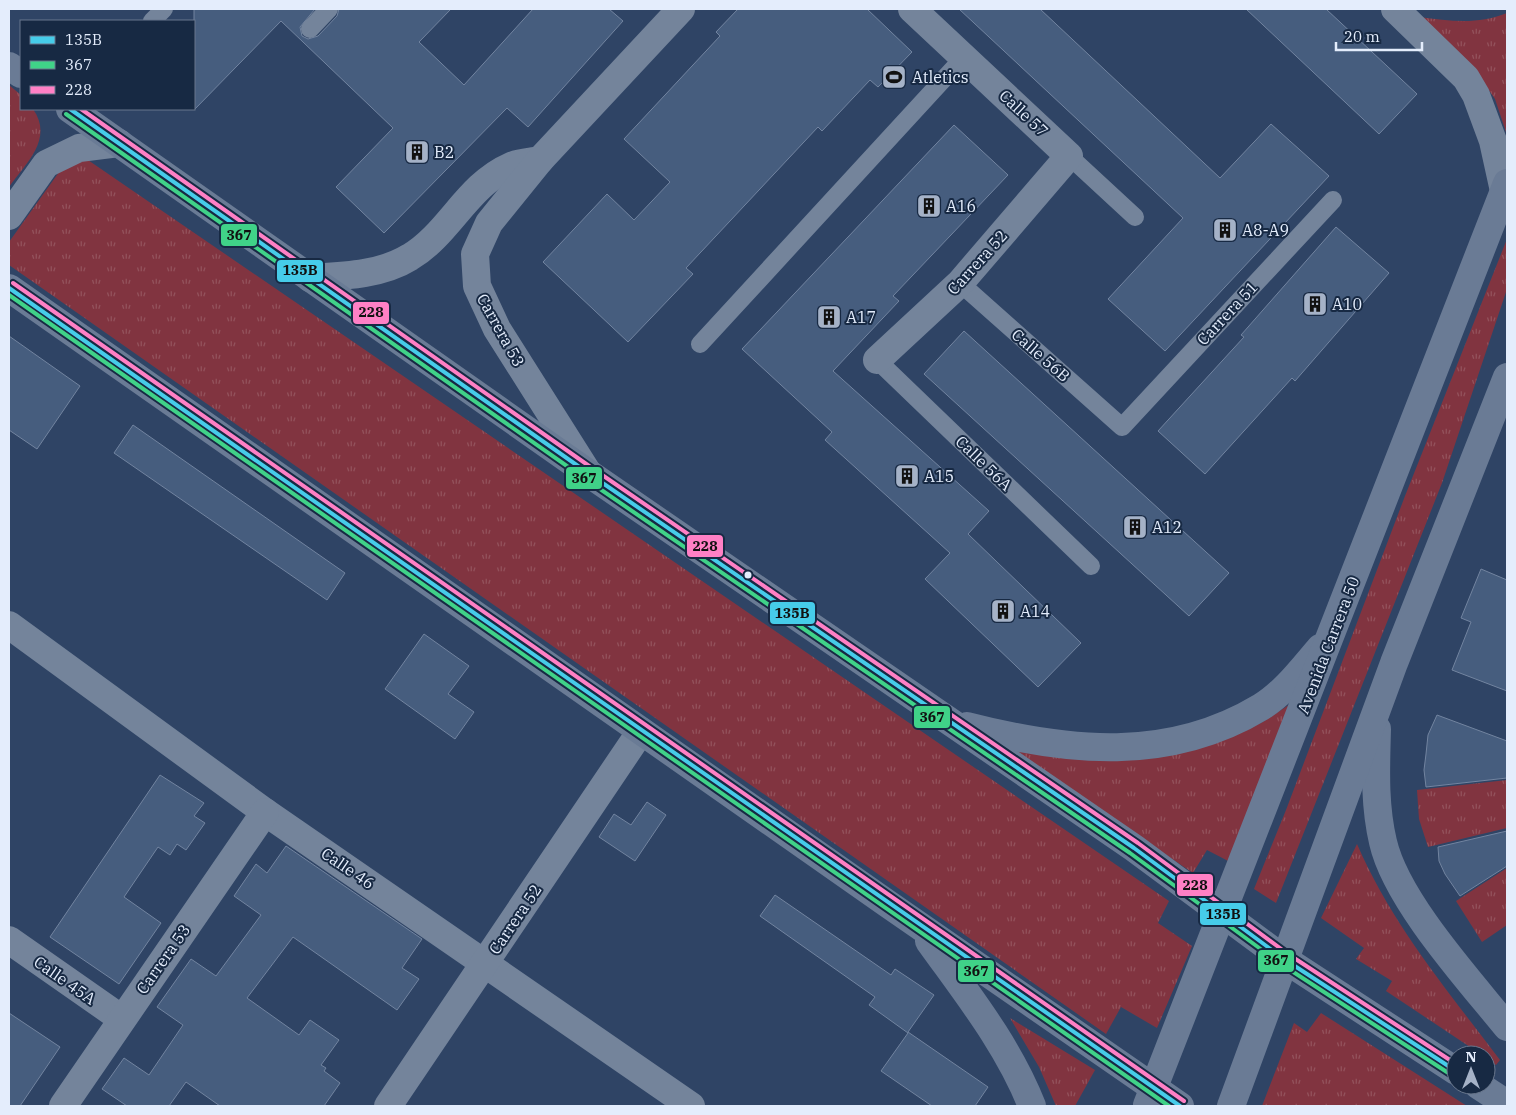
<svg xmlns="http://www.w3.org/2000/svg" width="1516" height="1115" font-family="'IBM Plex Serif',serif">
	<defs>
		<pattern id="grass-tufts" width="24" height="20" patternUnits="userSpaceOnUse" patternTransform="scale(1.25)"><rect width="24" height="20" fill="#813440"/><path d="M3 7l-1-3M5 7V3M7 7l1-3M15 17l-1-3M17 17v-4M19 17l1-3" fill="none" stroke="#93525c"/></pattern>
	</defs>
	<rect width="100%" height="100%" fill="#2f4465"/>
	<g fill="url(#grass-tufts)">
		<path d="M 1507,13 L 1507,135 L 1495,99 L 1481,79 L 1419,17 C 1451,21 1477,25 1507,13 Z"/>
		<path d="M 9,85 L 21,95 L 21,109 L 33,109 C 54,139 26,163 9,187 Z"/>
		<path d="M 85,158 L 1169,901 L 1158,923 L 1192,946 L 1157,1028 L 1121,1007 L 1106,1034 L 9,265 L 9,242 L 62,168 Z"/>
		<path d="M 1507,239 L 1507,289 L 1442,483 L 1276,903 L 1254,889 L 1286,810 L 1405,496 Z"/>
		<path d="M 1298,699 L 1232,863 L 1207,850 L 1193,873 L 1005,747 L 1205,745 L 1261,723 Z"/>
		<path d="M 1507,780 L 1507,828 L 1428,847 L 1419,819 L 1417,790 Z"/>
		<path d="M 1357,844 C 1392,925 1448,991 1500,1060 L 1496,1065 L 1486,1058 L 1486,1055 L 1482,1055 L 1386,991 L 1392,981 L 1356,959 L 1364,948 L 1321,918 Z"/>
		<path d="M 1507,868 L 1507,925 L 1482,942 L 1456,901 Z"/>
		<path d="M 1321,1013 L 1467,1106 L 1262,1106 L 1294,1023 L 1307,1032 Z"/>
		<path d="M 1010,1018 L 1095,1070 L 1075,1106 L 1056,1106 L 1039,1067 Z"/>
	</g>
	<g fill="#465d7e" stroke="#7284a0">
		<path d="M 194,9 L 315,9 L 300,27 L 302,36 L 308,39 L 318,36 L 337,16 L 339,9 L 451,9 L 419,42 L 464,85 L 533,9 L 609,9 L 623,21 L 528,127 L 507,108 L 384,233 L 336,187 L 393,128 L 281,21 L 194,110 Z"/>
		<path d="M 738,9 L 867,9 L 912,52 L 878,87 L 870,80 L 822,131 L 818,127 L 686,268 L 693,274 L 628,342 L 543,262 L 607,194 L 634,220 L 670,182 L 624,139 L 720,36 L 716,32 Z"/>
		<path d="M 959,9 L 1040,9 L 1220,178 L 1271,124 L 1329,176 L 1165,351 L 1108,299 L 1183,218 Z"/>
		<path d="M 1246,9 L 1326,9 L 1417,94 L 1379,134 Z"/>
		<path d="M 954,125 L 1008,175 L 893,296 L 899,301 L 833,371 L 989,511 L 968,534 L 1081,643 L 1038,687 L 925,579 L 950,553 L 825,440 L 832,432 L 742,349 Z"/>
		<path d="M 1336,227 L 1389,273 L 1295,381 L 1292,378 L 1205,474 L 1158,431 L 1244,337 L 1241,335 Z"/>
		<path d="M 964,331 L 1229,573 L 1189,616 L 924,374 Z"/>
		<path d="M 9,336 L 80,386 L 37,449 L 9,430 Z"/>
		<path d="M 133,425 L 345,573 L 327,600 L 114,453 Z"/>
		<path d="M 1481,569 L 1507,580 L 1507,691 L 1452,670 L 1471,622 L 1461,618 Z"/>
		<path d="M 424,634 L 469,666 L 448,694 L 474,712 L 455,739 L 385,689 Z"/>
		<path d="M 1437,715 L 1507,741 L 1507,778 L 1426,787 L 1424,770 L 1426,754 L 1428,735 Z"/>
		<path d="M 160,775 L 204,803 L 194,816 L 205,823 L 186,850 L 177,844 L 170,855 L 158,847 L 124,897 L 161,923 L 119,984 L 50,937 Z"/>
		<path d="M 647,802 L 666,815 L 635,861 L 599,837 L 614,814 L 631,825 Z"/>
		<path d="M 1507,831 L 1507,866 L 1460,896 L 1445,874 L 1439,861 L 1438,847 Z"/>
		<path d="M 286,846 L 422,939 L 402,968 L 419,979 L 397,1010 L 293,937 L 247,998 L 299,1035 L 310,1020 L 339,1040 L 321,1065 L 326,1068 L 324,1071 L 340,1083 L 324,1106 L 220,1106 L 186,1082 L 169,1106 L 127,1106 L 102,1089 L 124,1058 L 149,1075 L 183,1025 L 157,1007 L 191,959 L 216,976 L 261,915 L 234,896 L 256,864 L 267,873 Z"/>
		<path d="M 775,895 L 891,975 L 895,969 L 934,995 L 908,1032 L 988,1087 L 975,1106 L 932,1106 L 881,1071 L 908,1033 L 869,1005 L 875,997 L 760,916 Z"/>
		<path d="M 9,1013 L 60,1047 L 20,1106 L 9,1106 Z"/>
	</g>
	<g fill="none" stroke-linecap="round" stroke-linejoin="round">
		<g stroke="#74849b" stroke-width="18">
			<path d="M 152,21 L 164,9"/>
			<path d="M 310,29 L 329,9"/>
			<path d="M 1069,156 L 1135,217"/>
			<path d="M 960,283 L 1122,427 L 1333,200"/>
			<path d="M 700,344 L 964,57"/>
			<path d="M 877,360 L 1091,566"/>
		</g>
		<g stroke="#74849b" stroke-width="28">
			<path d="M 1395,9 L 1466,78 L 1476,95 L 1493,141 L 1504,191"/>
			<path d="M 9,216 L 46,164 L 79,148 L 119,143"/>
			<path d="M 310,278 C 343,276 381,275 410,257 C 449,234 467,185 511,166 C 520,162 531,162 540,160"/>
			<path d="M 877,360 L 960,283 L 1069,156 L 912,9"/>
			<path d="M 588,473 L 497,329 L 477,286 L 475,254 L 489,223 L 540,160 L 681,9"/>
			<path d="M 9,625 L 265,812 L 691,1106"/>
			<path d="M 9,940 L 122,1019"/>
			<path d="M 63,1106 L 265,812"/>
			<path d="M 388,1106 L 641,731"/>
		</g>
		<g stroke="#6a7b95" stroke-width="28">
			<path d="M 9,66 L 21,74"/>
			<path d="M 70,109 L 588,473 L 1134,848 L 1284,959 L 1456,1071"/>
			<path d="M 9,288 L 888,904 L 1180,1106"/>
			<path d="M 967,726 C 1068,752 1168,763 1261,707 C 1284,693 1302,669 1320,648"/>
			<path d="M 1377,729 C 1376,767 1374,804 1383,842 C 1396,900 1469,980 1507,1027"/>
			<path d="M 929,941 C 967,994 1008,1045 1032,1106"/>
			<path d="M 1478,1085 L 1507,1104"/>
			<path d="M 1147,1105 L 1507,183"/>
			<path d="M 1231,1106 L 1394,663 L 1507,377"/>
		</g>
		<defs>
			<g id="bus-1">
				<path d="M 70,109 L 588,473 L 1134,848 L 1284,959 L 1456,1071"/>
				<path d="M 9,288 L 1180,1106"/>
			</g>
			<g id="bus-2">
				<path d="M 66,114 L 584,478 L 1130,853 L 1281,964 L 1453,1076"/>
				<path d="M 9,295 L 1169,1106"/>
			</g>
			<g id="bus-3">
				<path d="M 81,109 L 592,468 L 1138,843 L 1288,954 L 1456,1064"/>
				<path d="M 13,283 L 1184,1101"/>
			</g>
		</defs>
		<use href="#bus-1" stroke="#172943" stroke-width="8"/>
		<use href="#bus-2" stroke="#172943" stroke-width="8"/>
		<use href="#bus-3" stroke="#172943" stroke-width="8"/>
		<use href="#bus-1" stroke="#46cce9" stroke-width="4"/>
		<use href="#bus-2" stroke="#40d288" stroke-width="4"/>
		<use href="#bus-3" stroke="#ff80c5" stroke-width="4"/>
	</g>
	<defs>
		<symbol id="stadium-square" viewBox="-11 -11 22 22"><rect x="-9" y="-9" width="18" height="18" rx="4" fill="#a5b2c7" stroke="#172943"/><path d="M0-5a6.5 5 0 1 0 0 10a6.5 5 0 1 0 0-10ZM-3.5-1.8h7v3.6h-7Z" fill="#111"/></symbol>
		<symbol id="building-square" viewBox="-11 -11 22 22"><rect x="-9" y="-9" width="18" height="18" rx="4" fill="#a5b2c7" stroke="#172943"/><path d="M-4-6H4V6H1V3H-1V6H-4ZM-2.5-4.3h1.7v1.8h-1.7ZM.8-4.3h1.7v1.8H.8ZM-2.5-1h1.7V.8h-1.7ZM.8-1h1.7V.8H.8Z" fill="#111"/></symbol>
	</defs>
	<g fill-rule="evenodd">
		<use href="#stadium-square" x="880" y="63" width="28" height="28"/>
		<use href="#building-square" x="403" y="138" width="28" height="28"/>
		<use href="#building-square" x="915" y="192" width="28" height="28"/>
		<use href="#building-square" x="1211" y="216" width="28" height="28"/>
		<use href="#building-square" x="1301" y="290" width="28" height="28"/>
		<use href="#building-square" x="815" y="303" width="28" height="28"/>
		<use href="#building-square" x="893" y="462" width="28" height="28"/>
		<use href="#building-square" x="1121" y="513" width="28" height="28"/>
		<use href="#building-square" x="989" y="597" width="28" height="28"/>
	</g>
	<circle fill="#e4edfc" stroke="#172943" stroke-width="2" cx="748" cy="575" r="4.5"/>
	<g text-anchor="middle" stroke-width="4" stroke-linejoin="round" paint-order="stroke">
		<g font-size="16" fill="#e4edfc" stroke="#172943" text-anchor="start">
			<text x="912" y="83">Atletics</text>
			<text x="434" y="158">B2</text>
			<text x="946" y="212">A16</text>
			<text x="1242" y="236">A8-A9</text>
			<text x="1332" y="310">A10</text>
			<text x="846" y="323">A17</text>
			<text x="924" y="482">A15</text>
			<text x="1152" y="533">A12</text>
			<text x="1020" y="617">A14</text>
		</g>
		<g font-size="16" fill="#e4edfc" stroke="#172943">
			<text transform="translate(1024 113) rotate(43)" y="6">Calle 57</text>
			<text transform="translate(977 262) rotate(-48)" y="6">Carrera 52</text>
			<text transform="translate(1227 313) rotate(-47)" y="6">Carrera 51</text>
			<text transform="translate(501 330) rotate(61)" y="6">Carrera 53</text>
			<text transform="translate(1041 355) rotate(41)" y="6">Calle 56B</text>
			<text transform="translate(984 463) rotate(44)" y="6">Calle 56A</text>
			<text transform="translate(1328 645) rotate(-69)" y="6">Avenida Carrera 50</text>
			<text transform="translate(348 868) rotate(34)" y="6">Calle 46</text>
			<text transform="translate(515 919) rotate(-56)" y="6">Carrera 52</text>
			<text transform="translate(163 959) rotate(-55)" y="6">Carrera 53</text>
			<text transform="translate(65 980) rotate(35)" y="6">Calle 45A</text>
		</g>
	</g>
	<g stroke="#172943" stroke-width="2">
		<rect x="220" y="223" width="38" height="24" rx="5" fill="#40d288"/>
		<rect x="276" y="259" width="48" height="24" rx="5" fill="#46cce9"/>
		<rect x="352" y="301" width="38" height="24" rx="5" fill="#ff80c5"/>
		<rect x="565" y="466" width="38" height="24" rx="5" fill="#40d288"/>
		<rect x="686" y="534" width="38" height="24" rx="5" fill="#ff80c5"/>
		<rect x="769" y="601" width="47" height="24" rx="5" fill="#46cce9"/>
		<rect x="913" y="705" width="38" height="24" rx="5" fill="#40d288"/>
		<rect x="1176" y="873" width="38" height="24" rx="5" fill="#ff80c5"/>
		<rect x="1199" y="902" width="48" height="24" rx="5" fill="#46cce9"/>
		<rect x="1257" y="949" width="38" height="24" rx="5" fill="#40d288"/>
		<rect x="957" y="959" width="38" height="24" rx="5" fill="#40d288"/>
	</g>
	<g font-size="14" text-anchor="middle" font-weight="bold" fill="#111">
		<text x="239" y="240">367</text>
		<text x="300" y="275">135B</text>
		<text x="371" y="317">228</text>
		<text x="584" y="483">367</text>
		<text x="705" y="551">228</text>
		<text x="792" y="618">135B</text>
		<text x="932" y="722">367</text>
		<text x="1195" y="890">228</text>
		<text x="1223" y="919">135B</text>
		<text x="1276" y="965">367</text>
		<text x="976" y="976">367</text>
	</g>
	<rect width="1516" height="1115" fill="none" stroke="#e4edfc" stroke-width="20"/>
	<rect x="20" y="20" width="175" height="90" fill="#172943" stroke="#69778d"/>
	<rect x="30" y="36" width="25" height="8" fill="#46cce9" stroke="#69778d"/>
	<text x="65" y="45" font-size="15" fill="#e4edfc">135B</text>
	<rect x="30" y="61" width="25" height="8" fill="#40d288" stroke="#69778d"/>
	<text x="65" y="70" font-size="15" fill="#e4edfc">367</text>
	<rect x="30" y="86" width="25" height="8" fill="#ff80c5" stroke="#69778d"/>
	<text x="65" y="95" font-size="15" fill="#e4edfc">228</text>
	<g transform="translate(1471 1070)"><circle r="24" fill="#172943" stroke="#69778d"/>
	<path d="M0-4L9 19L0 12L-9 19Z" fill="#a5b2c7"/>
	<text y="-8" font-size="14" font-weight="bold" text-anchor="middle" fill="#e4edfc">N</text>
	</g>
	<path d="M1336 42v8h86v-8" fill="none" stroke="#e4edfc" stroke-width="2.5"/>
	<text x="1344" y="42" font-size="15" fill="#e4edfc" stroke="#172943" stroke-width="4" paint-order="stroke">20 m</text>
</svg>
